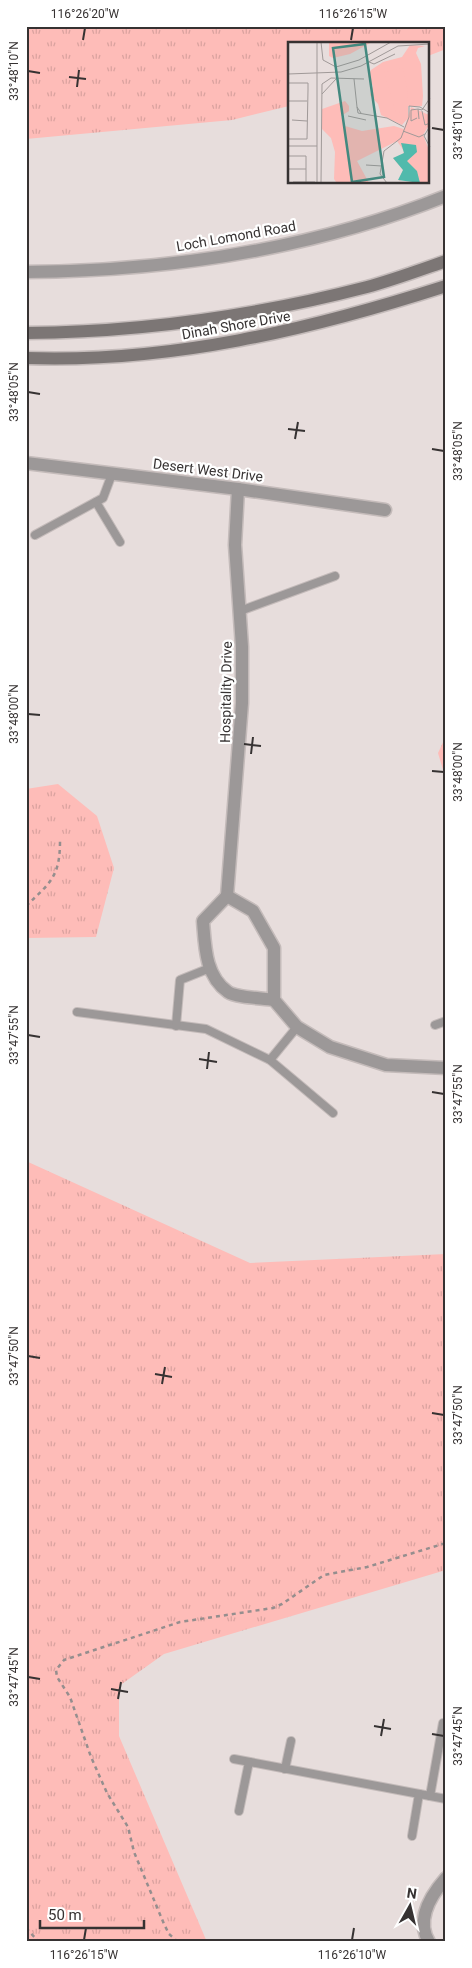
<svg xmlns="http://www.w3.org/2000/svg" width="472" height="1968" font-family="Roboto,sans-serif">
	<defs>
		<pattern id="grass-tufts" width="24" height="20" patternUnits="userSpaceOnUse" patternTransform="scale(1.25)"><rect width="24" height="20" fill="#febcb8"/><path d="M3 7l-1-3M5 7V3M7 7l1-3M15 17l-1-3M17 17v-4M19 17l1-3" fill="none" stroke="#daa29f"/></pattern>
	</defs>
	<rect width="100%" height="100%" fill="#e7dddc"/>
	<g fill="url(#grass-tufts)">
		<path d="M 26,26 L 446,26 L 446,49 L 428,56 L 428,44 L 290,44 L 289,106 L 232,120 L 26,139 Z"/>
		<path d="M 446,736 L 446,780 L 438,753 Z"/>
		<path d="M 58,784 L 97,816 L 114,868 L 96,937 L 26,938 L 26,789 Z"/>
		<path d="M 26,1161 L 250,1263 L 446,1254 L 446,1570 L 164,1654 L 119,1686 L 119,1736 L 207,1942 L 26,1942 Z"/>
	</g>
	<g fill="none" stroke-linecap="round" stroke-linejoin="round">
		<defs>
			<g id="service">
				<path d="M 96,502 L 120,542"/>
				<path d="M 35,535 L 103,498 L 112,474"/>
				<path d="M 240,611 L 335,576"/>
				<path d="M 77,1012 L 206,1029 L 270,1060 L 333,1113"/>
				<path d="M 435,1025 L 446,1021"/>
				<path d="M 176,1026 L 180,980 L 210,968"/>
				<path d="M 270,1060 L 297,1027"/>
				<path d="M 234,1759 L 446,1799"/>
				<path d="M 285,1769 L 291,1741"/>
				<path d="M 430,1796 L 443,1723"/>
				<path d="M 239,1811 L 249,1762"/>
				<path d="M 412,1836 L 419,1794"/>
			</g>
			<g id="minor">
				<path d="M 26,272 C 169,271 313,249 446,196"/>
				<path d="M 26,463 L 238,489 L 385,510"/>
				<path d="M 227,896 L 242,703 L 242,647 L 235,545 L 238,489"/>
				<path d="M 274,1000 C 263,998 237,998 228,992 C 205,976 205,946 203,921 L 227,896 L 253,911 L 274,948 L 274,1000 L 297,1027 L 330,1047 L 386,1065 L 446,1068"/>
				<path d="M 429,1942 C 415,1919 431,1895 446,1878"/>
			</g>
			<g id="secondary">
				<path d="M 26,333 C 141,332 255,316 367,287 C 393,280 420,270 446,261"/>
				<path d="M 26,358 C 170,363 309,330 446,286"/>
			</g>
		</defs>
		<use href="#service" stroke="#c4bbba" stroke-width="10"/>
		<use href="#minor" stroke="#c4bbba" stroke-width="15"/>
		<use href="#secondary" stroke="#c4bbba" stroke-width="15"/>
		<g stroke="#958e8e" stroke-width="2.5" stroke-dasharray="4 4" stroke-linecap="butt">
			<path d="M 26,906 C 50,883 60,877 60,841"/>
			<path d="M 26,1928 L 39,1942"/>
			<path d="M 178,1942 L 169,1934 L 164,1924 L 134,1852 L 128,1827 L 107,1793 L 91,1757 L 70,1697 L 57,1677 L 56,1670 L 64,1660 L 180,1622 L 273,1608 L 282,1604 L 324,1575 L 367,1567 L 446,1543"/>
		</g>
		<use href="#service" stroke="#9c9898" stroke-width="8"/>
		<use href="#minor" stroke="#9c9898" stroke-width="12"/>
		<use href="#secondary" stroke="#7c7675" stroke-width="12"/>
	</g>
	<path fill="none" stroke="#363232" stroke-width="2" d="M 83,40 L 85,28M 351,40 L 353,28M 28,71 L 40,73M 69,77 L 86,79M 77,87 L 79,70M 432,128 L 444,130M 28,392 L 40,394M 288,429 L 305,431M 295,439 L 298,422M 432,449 L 444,451M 28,714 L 40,715M 244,744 L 261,746M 251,754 L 253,737M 432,771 L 444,772M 28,1035 L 40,1037M 199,1059 L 217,1062M 207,1069 L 209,1052M 432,1092 L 444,1094M 28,1356 L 40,1358M 155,1374 L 172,1377M 162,1384 L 165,1367M 432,1413 L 444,1415M 28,1677 L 40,1679M 111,1689 L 128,1692M 118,1699 L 121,1682M 374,1726 L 391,1729M 432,1734 L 444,1736M 381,1736 L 384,1719M 84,1940 L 86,1928M 352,1940 L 354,1928"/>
	<g text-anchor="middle" stroke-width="4.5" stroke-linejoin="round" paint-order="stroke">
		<g font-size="14" fill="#363232" stroke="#fff">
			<text transform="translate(236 236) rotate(-10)" y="5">Loch Lomond Road</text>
			<text transform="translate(236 325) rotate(-10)" y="5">Dinah Shore Drive</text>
			<text transform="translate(208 470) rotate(7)" y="5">Desert West Drive</text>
			<text transform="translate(226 692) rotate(-89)" y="5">Hospitality Drive</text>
		</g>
	</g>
	<g transform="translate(288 42)">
		<rect width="141" height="141" fill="#e7dddc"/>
		<path d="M 41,0 L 84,0 L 62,12 L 45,16 L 41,14 ZM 122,3 L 137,4 L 130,6 L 128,11 L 133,22 L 135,54 L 134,64 L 120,64 L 120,76 L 114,83 L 93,73 L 90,62 L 82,53 L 85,44 L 80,34 L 83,28 L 95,20 L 114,15 ZM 57,59 L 61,64 L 61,69 L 53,74 L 57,84 L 74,89 L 106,84 L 135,93 L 141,108 L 141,141 L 125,141 L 117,137 L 111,139 L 115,128 L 105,116 L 115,113 L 116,109 L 109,99 L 69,119 L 81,141 L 48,140 L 46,137 L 47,110 L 43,96 L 34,87 L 34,67 Z" fill="#febcb8"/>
		<path d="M 123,65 L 141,73 L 141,83 L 135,93 L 129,96 L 118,93 L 116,87 Z" fill="#febcb8"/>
		<path d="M 115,26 L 120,51 L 118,68 L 108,71 L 96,30 Z" fill="#febcb8"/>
		<path d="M 113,101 L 128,103 L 129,110 L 119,119 L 129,129 L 132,141 L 110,138 L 115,128 L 105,116 L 116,111 Z" fill="#51baac"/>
		<path fill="none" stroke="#a09998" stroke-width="1" d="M 33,0 L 35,18 L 48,25 L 71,18 L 103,0M 81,20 L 86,22 L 107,12M 29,30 L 29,0M 0,32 L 53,30 L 73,24 L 110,4 L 142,2M 66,37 L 69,65M 0,41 L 20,41 L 20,48 L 19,97 L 0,97M 34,52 L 48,37M 1,59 L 19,59M 134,69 L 137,83 L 142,81M 73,71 L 69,65 L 70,71 L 99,76 L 116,85M 60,74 L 78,78M 129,76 L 123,79 L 123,68 L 130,67M 131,77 L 130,67 L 134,68 L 142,56M 4,78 L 19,79M 142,84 L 136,94 L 142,105M 115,89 L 131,95 L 137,92M 0,104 L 29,104M 0,114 L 18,114 L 18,141M 78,123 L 94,124M 1,127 L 18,127M 5,140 L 27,140M 29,141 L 29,30M 33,141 L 34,42 L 43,36 L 76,37M 99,141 L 92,132 L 96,109 L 113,96 L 121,75 L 121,64 L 132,65 L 142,71"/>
		<path fill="#43897f" fill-opacity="0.15" stroke="#43897f" stroke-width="2.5" d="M 77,2 L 96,135 L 64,140 L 45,6 Z"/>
		<rect width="141" height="141" fill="none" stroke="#363232" stroke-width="2.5"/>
	</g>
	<rect width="472" height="1968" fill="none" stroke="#ffffff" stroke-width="55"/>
	<g transform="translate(410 1906) rotate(8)" stroke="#ffffff" stroke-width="4" paint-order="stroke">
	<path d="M0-4L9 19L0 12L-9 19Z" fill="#363232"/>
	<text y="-8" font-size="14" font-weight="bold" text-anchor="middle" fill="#363232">N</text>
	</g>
	<path d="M40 1920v8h104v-8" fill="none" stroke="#363232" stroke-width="2.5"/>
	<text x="48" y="1920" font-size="15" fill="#363232" stroke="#ffffff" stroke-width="4" paint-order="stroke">50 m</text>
	<rect x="28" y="28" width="416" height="1912" fill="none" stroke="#363232" stroke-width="2"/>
	<g font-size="12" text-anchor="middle" fill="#363232">
		<text x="85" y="18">116°26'20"W</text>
		<text x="353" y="18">116°26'15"W</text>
		<text transform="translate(14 71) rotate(-90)" y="4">33°48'10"N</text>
		<text transform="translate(458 130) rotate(-90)" y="4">33°48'10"N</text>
		<text transform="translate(14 392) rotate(-90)" y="4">33°48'05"N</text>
		<text transform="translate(458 451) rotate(-90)" y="4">33°48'05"N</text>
		<text transform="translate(14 714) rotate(-90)" y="4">33°48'00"N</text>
		<text transform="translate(458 772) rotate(-90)" y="4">33°48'00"N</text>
		<text transform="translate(14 1035) rotate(-90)" y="4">33°47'55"N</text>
		<text transform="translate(458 1094) rotate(-90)" y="4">33°47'55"N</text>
		<text transform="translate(14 1356) rotate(-90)" y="4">33°47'50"N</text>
		<text transform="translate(458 1415) rotate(-90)" y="4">33°47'50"N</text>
		<text transform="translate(14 1677) rotate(-90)" y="4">33°47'45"N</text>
		<text transform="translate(458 1736) rotate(-90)" y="4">33°47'45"N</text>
		<text x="84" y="1959">116°26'15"W</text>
		<text x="352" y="1959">116°26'10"W</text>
	</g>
</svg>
